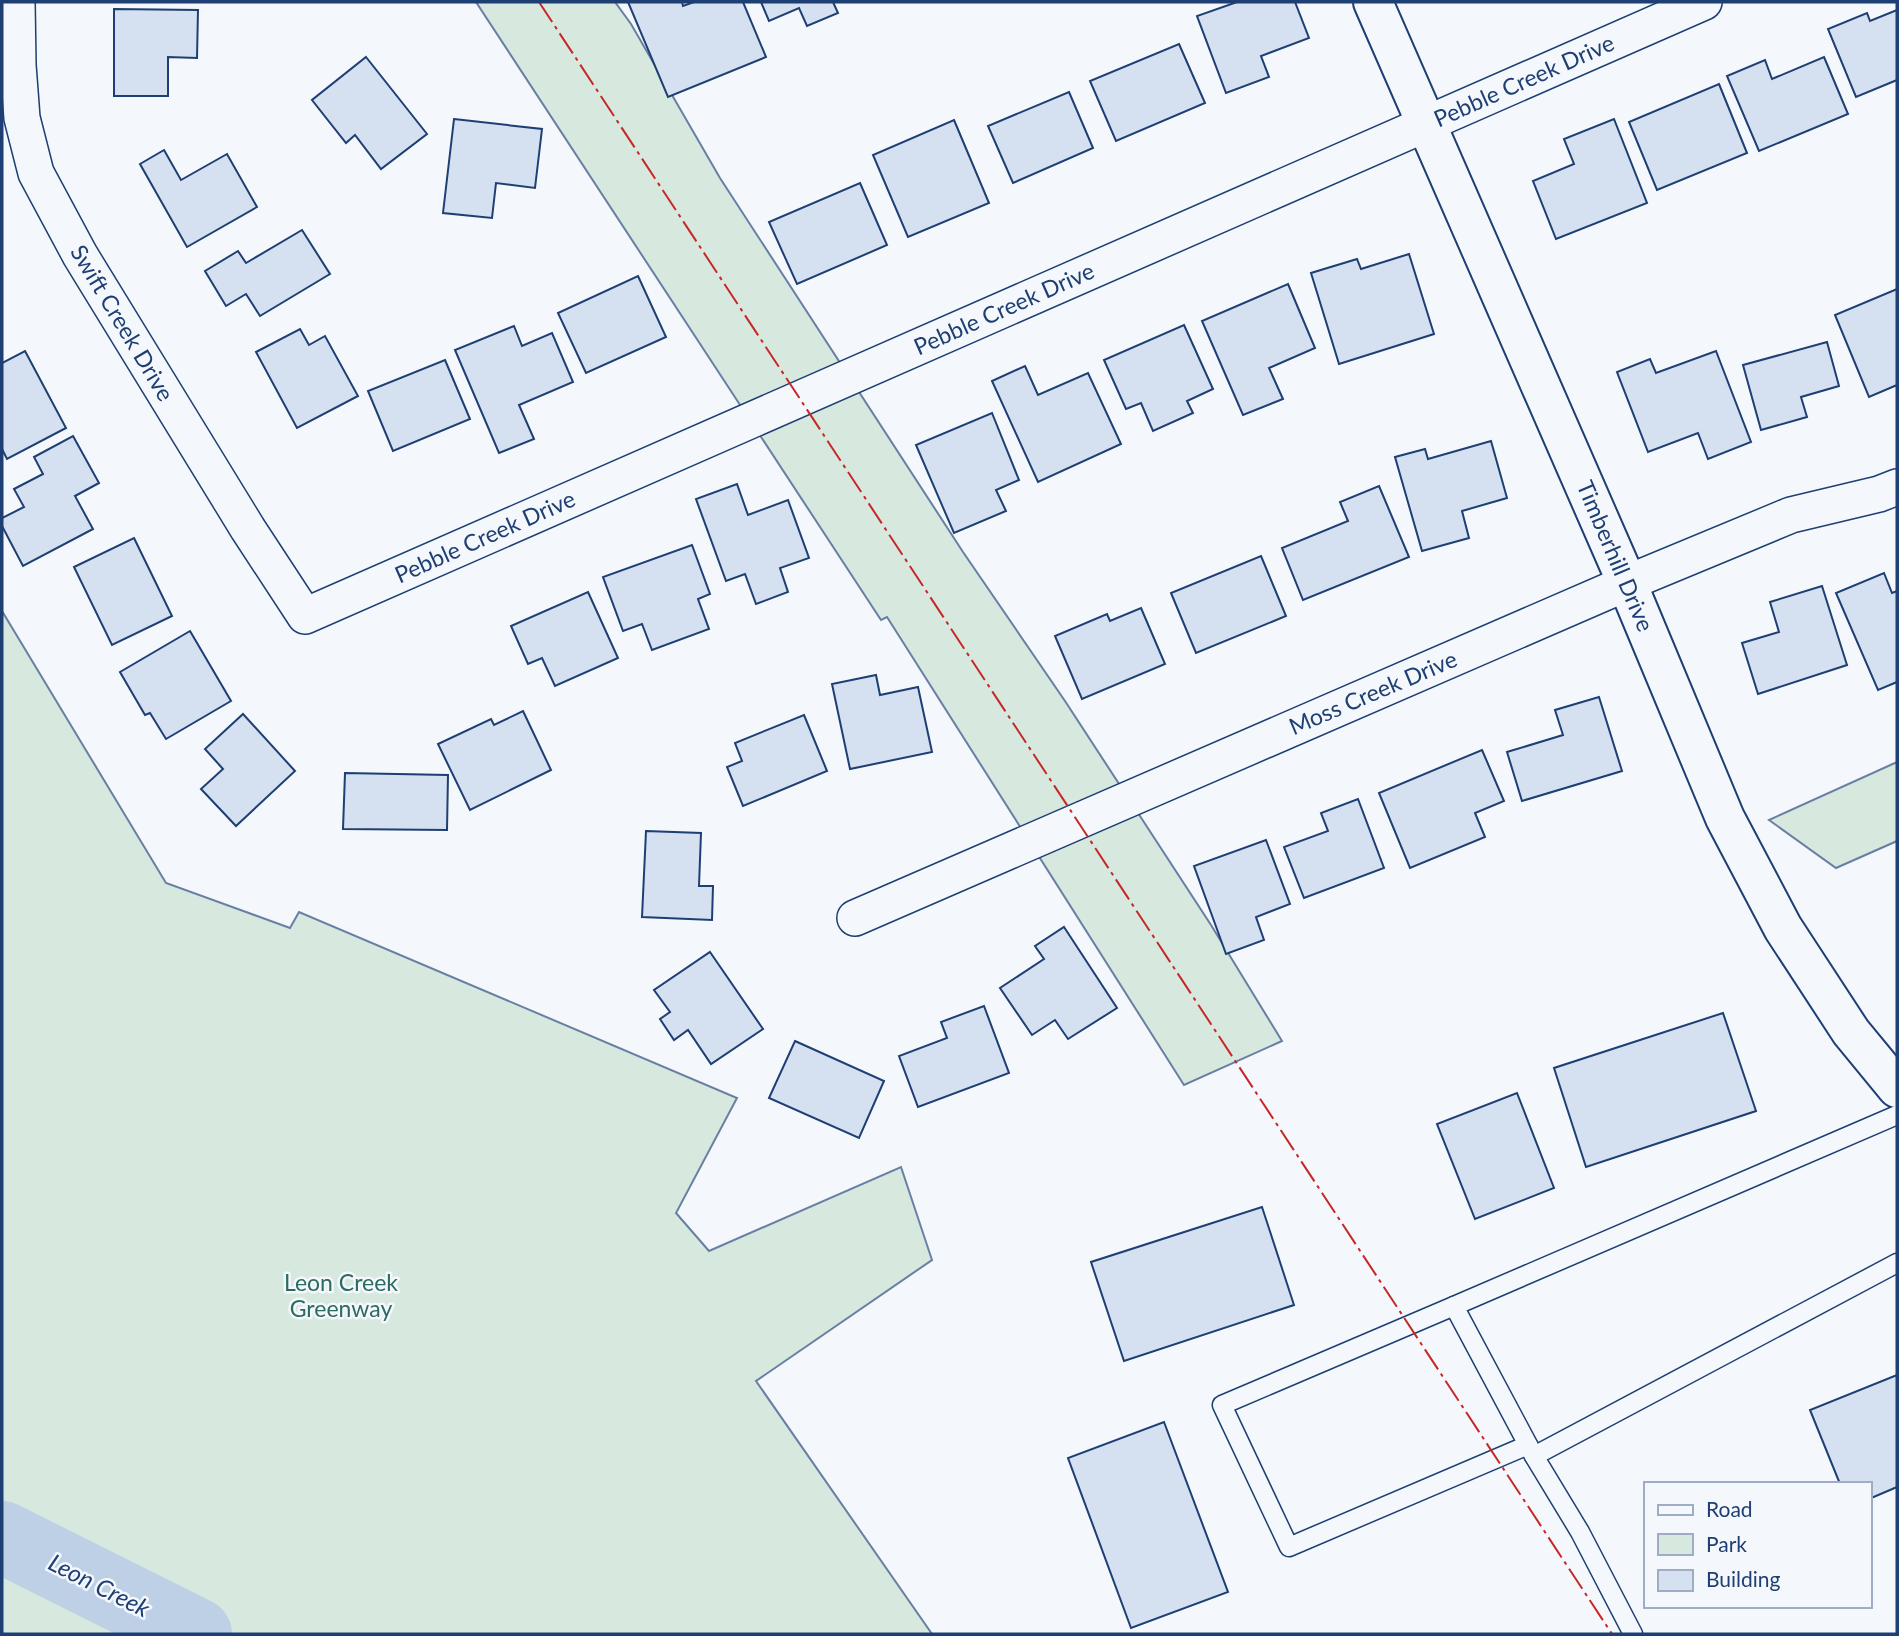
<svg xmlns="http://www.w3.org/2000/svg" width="1899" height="1636" font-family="Lato,sans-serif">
	<rect width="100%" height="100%" fill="#f4f7fb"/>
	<g fill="#d7e8df" stroke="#687fa3" stroke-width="2">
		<path d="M 476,2 L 615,2 L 631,24 L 720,178 L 963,552 L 1065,701 L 1211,925 L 1282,1041 L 1184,1085 L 887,617 L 881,620 Z"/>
		<path d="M 2,611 L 166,883 L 290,928 L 299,912 L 737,1098 L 676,1213 L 709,1251 L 901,1167 L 932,1260 L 756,1381 L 932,1634 L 2,1634 Z"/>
		<path d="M 1897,762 L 1897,841 L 1836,868 L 1769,820 Z"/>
	</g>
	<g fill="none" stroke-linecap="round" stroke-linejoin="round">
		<path stroke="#bed0e5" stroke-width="72" d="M 2,1537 L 196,1634"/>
	</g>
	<g fill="#d5e0f0" stroke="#1d3f73" stroke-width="2">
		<path d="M 628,2 L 682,2 L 683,6 L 694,2 L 743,2 L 766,57 L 668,97 Z"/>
		<path d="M 761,2 L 833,2 L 838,13 L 807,26 L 799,8 L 769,21 Z"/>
		<path d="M 1237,2 L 1295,2 L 1309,38 L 1261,56 L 1269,77 L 1226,93 L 1197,16 Z"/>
		<path d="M 114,9 L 198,10 L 197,58 L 168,57 L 168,96 L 114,96 Z"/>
		<path d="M 1897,10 L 1897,80 L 1856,97 L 1828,29 L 1867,13 L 1870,21 Z"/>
		<path d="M 1179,44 L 1205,103 L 1116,141 L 1090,81 Z"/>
		<path d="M 366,57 L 427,134 L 381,169 L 355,135 L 346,143 L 312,100 Z"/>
		<path d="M 1824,57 L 1848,114 L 1759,151 L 1727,76 L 1765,60 L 1772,79 Z"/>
		<path d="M 1719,84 L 1747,153 L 1657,190 L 1629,122 Z"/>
		<path d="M 1069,92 L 1093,148 L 1013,183 L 988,126 Z"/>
		<path d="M 454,119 L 542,129 L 535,188 L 496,183 L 492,218 L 443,213 Z"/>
		<path d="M 1614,119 L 1647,203 L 1556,239 L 1533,181 L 1574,164 L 1564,139 Z"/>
		<path d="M 954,120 L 989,203 L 908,237 L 873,155 Z"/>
		<path d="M 164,150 L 181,180 L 227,154 L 257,207 L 187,247 L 140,164 Z"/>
		<path d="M 860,183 L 887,245 L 797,284 L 769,222 Z"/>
		<path d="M 302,230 L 330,274 L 260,316 L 246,294 L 226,306 L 205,271 L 238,251 L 246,263 Z"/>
		<path d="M 1409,254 L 1434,334 L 1339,364 L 1311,273 L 1357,259 L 1361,269 Z"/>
		<path d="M 638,276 L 666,337 L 586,373 L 558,313 Z"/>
		<path d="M 1288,284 L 1315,348 L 1269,368 L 1283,399 L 1243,415 L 1202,321 Z"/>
		<path d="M 1897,289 L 1897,385 L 1869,397 L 1835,315 Z"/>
		<path d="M 1184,325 L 1213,389 L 1187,401 L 1193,413 L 1153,431 L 1141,403 L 1126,409 L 1104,360 Z"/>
		<path d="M 514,326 L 522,346 L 552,333 L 573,382 L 519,405 L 534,439 L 499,453 L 455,350 Z"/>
		<path d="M 300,329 L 309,345 L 325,336 L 358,396 L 297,428 L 256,352 Z"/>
		<path d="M 1827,342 L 1839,386 L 1801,397 L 1807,417 L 1761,430 L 1743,365 Z"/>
		<path d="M 25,351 L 66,428 L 7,459 L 2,449 L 2,363 Z"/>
		<path d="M 1716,351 L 1751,442 L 1708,459 L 1698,433 L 1648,452 L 1617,372 L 1650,359 L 1656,373 Z"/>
		<path d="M 445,360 L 470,419 L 393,451 L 368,391 Z"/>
		<path d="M 1025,366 L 1038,395 L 1088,373 L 1121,444 L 1038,482 L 992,381 Z"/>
		<path d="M 992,413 L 1019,480 L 996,490 L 1006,511 L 954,533 L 916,445 Z"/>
		<path d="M 73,436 L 99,483 L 75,496 L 93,529 L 23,566 L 2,526 L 2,518 L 24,507 L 14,489 L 43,474 L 34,457 Z"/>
		<path d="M 1491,441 L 1507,498 L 1462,511 L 1469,538 L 1422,551 L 1395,457 L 1425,449 L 1428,459 Z"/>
		<path d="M 737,484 L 748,515 L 788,500 L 809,558 L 780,568 L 788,592 L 756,604 L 745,574 L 726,581 L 696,499 Z"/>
		<path d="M 1379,486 L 1409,557 L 1303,600 L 1282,548 L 1348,521 L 1340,502 Z"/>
		<path d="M 134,538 L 172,616 L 112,645 L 74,567 Z"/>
		<path d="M 692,545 L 710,594 L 698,599 L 709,629 L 652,650 L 642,624 L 623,631 L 603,577 Z"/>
		<path d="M 1261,556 L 1286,616 L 1196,653 L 1171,593 Z"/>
		<path d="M 1884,573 L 1892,593 L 1897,591 L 1897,682 L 1878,690 L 1836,593 Z"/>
		<path d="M 1822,586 L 1847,665 L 1758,694 L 1742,643 L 1779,632 L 1770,602 Z"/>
		<path d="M 588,592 L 618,658 L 555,686 L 542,658 L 528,664 L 511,626 Z"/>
		<path d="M 1141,608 L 1165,664 L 1082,699 L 1055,636 L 1107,614 L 1110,621 Z"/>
		<path d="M 190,631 L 231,701 L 166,739 L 150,713 L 145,715 L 120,672 Z"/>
		<path d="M 876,675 L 880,695 L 918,687 L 932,752 L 850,769 L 832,684 Z"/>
		<path d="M 1599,697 L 1622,771 L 1522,801 L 1507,752 L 1563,735 L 1555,710 Z"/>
		<path d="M 523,711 L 551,770 L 470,810 L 438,744 L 491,719 L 494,725 Z"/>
		<path d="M 243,714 L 295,771 L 236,826 L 201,789 L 223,769 L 205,749 Z"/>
		<path d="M 804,715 L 827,771 L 743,806 L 727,767 L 742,761 L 735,743 Z"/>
		<path d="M 1482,750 L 1504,801 L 1475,813 L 1485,837 L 1410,868 L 1379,793 Z"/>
		<path d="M 345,773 L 448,775 L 447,830 L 343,829 Z"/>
		<path d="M 1358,799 L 1384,868 L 1304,898 L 1284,847 L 1328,831 L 1321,813 Z"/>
		<path d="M 646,831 L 701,833 L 699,886 L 713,886 L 712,920 L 642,917 Z"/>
		<path d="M 1266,840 L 1290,904 L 1256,917 L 1264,940 L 1226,954 L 1194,866 Z"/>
		<path d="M 1064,927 L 1117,1008 L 1068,1039 L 1055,1020 L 1032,1035 L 1000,988 L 1044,959 L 1035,946 Z"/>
		<path d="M 710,952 L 763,1029 L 711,1064 L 688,1030 L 674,1040 L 660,1019 L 670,1012 L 654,990 Z"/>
		<path d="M 984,1006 L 1009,1073 L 918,1107 L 899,1056 L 947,1038 L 941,1022 Z"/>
		<path d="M 1723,1013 L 1756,1111 L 1586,1167 L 1554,1068 Z"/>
		<path d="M 795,1041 L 884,1081 L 859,1138 L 769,1098 Z"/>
		<path d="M 1517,1093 L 1554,1188 L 1475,1219 L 1437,1124 Z"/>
		<path d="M 1262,1207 L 1294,1305 L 1124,1361 L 1091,1262 Z"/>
		<path d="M 1897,1375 L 1897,1487 L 1869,1499 L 1869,1484 L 1840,1484 L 1810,1410 Z"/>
		<path d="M 1164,1422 L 1228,1592 L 1131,1628 L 1068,1458 Z"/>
	</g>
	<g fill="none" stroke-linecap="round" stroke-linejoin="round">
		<defs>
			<g id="service">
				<path d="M 1454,1306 L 1222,1405 L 1289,1547 L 1528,1445"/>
				<path d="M 1534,1456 L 1454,1306 L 1897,1115"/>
				<path d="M 1633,1634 L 1580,1532 L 1534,1456 L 1897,1263"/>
			</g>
			<g id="minor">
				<path d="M 17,2 L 18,65 L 22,118 L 36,173 L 80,255 L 248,529 L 305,616 L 1704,2"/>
				<path d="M 855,918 L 1627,583 L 1791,515 L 1879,494 L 1897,487"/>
			</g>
			<path id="tertiary" d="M 1373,2 L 1627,583 L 1725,818 L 1783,928 L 1851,1032 L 1897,1088"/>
		</defs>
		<use href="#service" stroke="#1d3f73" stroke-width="21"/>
		<use href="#minor" stroke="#1d3f73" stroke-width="38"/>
		<use href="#tertiary" stroke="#1d3f73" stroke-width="42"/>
		<use href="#service" stroke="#f4f7fb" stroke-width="18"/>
		<use href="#minor" stroke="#f4f7fb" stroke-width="35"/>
		<use href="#tertiary" stroke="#f4f7fb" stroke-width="38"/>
		<path stroke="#c62828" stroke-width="2" stroke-dasharray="24 5 3.5 5" stroke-linecap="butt" d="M 539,2 L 1612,1634"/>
	</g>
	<g text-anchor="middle" stroke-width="5" stroke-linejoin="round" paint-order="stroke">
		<g font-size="23" fill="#1d3f73" stroke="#f4f7fb">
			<text transform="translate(1524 81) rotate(-24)" y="8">Pebble Creek Drive</text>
			<text transform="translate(1004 309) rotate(-24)" y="8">Pebble Creek Drive</text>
			<text transform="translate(122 323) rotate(59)" y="8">Swift Creek Drive</text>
			<text transform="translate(485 537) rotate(-24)" y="8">Pebble Creek Drive</text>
			<text transform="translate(1615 556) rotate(67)" y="8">Timberhill Drive</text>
			<text transform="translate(1373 693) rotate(-23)" y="8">Moss Creek Drive</text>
		</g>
		<g font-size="23" fill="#2c6c60" stroke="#f4f7fb">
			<text x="341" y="1291">Leon Creek<tspan x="341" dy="26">Greenway</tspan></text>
		</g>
		<g font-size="24" font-style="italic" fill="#1d3f73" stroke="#f4f7fb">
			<text transform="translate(99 1586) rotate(27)" y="8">Leon Creek</text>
		</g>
	</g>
	<rect width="1899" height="1636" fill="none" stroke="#1d3f73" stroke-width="7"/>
	<rect x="1644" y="1482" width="228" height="126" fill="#f4f7fb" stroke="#9eadc5" stroke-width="2"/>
	<rect x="1658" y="1505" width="35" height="10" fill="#f4f7fb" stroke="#9eadc5" stroke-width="2"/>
	<text x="1706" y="1517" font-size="21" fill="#1d3f73">Road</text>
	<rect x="1658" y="1534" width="35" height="21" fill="#d7e8df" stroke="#9eadc5" stroke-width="2"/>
	<text x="1706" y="1552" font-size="21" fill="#1d3f73">Park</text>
	<rect x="1658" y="1570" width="35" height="21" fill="#d5e0f0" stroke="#9eadc5" stroke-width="2"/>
	<text x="1706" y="1587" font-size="21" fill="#1d3f73">Building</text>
</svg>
